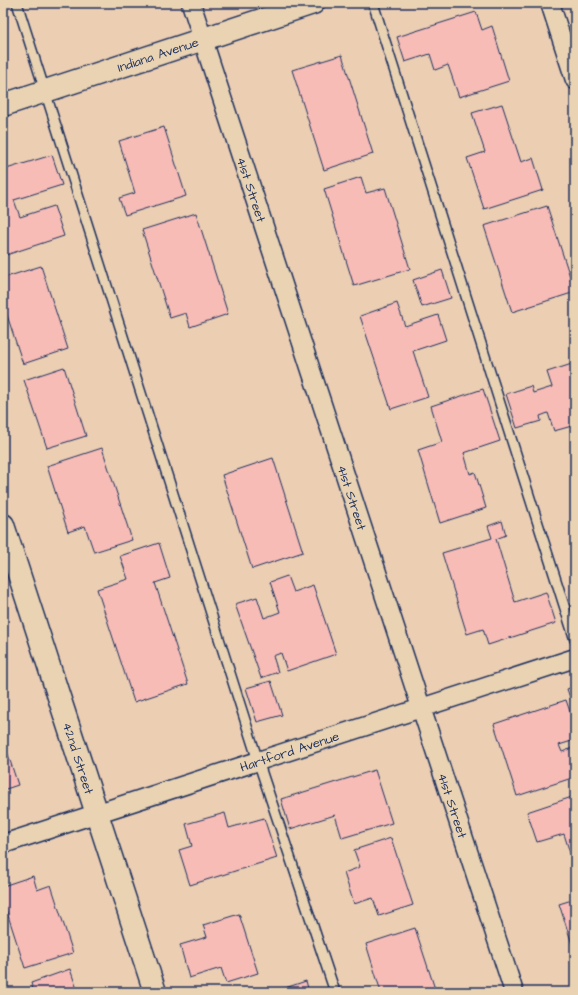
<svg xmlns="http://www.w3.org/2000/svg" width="578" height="995" font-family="'Architects Daughter',sans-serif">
	<rect width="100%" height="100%" fill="#ecceb3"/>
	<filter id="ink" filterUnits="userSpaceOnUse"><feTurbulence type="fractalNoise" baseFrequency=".025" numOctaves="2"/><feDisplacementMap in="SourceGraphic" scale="8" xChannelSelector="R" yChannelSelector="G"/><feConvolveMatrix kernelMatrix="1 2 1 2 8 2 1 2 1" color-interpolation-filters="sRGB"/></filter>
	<g filter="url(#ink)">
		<g fill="#f8bcb7" stroke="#1b2f5e">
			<path d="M 476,12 L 482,30 L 492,26 L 509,81 L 459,97 L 448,65 L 435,70 L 430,54 L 405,62 L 397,37 Z"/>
			<path d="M 342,55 L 373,154 L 324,170 L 292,70 Z"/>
			<path d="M 502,104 L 521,162 L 533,158 L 543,190 L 484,209 L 467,158 L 485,152 L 472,113 Z"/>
			<path d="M 164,127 L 186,196 L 125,215 L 119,198 L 135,193 L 119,141 Z"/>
			<path d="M 52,155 L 62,185 L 14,200 L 20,217 L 54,206 L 64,236 L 3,256 L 3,170 Z"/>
			<path d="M 361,177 L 366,193 L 385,188 L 410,269 L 354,286 L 324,189 Z"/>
			<path d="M 547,206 L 575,292 L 512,312 L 484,226 Z"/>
			<path d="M 196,213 L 228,314 L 190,327 L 186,313 L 170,318 L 142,230 Z"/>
			<path d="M 41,266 L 68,349 L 23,364 L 3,303 L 3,278 Z"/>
			<path d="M 442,270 L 451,298 L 422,307 L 413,280 Z"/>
			<path d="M 397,303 L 405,326 L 438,315 L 446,340 L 413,351 L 428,397 L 391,409 L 360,316 Z"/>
			<path d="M 575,363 L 575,433 L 574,433 L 572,426 L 554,431 L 548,413 L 540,416 L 541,421 L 517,428 L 506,394 L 531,386 L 533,393 L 552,387 L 547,372 Z"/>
			<path d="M 64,367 L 86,436 L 47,448 L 24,380 Z"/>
			<path d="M 483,389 L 500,441 L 464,453 L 470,474 L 475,472 L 486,508 L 440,523 L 418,450 L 442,442 L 431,406 Z"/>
			<path d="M 102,448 L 132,540 L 94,552 L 85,526 L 68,532 L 47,466 Z"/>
			<path d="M 273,458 L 303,552 L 252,569 L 222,475 Z"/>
			<path d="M 502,521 L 506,535 L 496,539 L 515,602 L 546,592 L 556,623 L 488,645 L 483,629 L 467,634 L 442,553 L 492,538 L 488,526 Z"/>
			<path d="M 159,543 L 170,578 L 155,583 L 188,684 L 134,702 L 97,589 L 128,579 L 120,556 Z"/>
			<path d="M 287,576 L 293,592 L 313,585 L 336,654 L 287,671 L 281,653 L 273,656 L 278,672 L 261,678 L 235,604 L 257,597 L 264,618 L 280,612 L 270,582 Z"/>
			<path d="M 271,681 L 282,715 L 257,722 L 246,688 Z"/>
			<path d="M 575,686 L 575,708 L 574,709 L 567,689 Z"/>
			<path d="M 566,700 L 575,726 L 575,740 L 559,745 L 562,752 L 575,747 L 575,777 L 517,796 L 494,724 Z"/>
			<path d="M 3,739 L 18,785 L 3,790 Z"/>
			<path d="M 375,770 L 392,823 L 342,838 L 335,815 L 290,829 L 281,799 Z"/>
			<path d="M 575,796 L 575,869 L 564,834 L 537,842 L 527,812 Z"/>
			<path d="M 225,813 L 229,828 L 264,818 L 277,858 L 190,885 L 179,850 L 192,846 L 186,824 Z"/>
			<path d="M 391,838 L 413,905 L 379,916 L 373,898 L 354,904 L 344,873 L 360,867 L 354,850 Z"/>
			<path d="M 33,876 L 37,890 L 51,885 L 73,953 L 25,968 L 3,900 L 3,886 Z"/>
			<path d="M 575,899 L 575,953 L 559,904 Z"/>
			<path d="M 239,914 L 258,973 L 226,983 L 221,968 L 189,978 L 180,945 L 207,937 L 203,925 Z"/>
			<path d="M 415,928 L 436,992 L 381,992 L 366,944 Z"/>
			<path d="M 70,969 L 78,992 L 34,992 L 31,983 Z"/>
			<path d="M 306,981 L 309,992 L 273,992 Z"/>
		</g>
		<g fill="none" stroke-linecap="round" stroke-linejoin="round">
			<defs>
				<g id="service">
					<path d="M 17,3 L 258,761 L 335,992"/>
					<path d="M 373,3 L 575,640"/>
				</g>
				<g id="minor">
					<path id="s1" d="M 191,3 L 514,992"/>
					<path d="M 550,3 L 575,80"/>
					<path id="s2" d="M 3,844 L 575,658"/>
				</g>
				<g id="tertiary">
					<path id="s3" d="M 3,525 L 155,992"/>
				</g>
				<g id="secondary">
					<path id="s4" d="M 3,105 L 313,3"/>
				</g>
			</defs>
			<use href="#service" stroke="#1b2f5e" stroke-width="12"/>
			<use href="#minor" stroke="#1b2f5e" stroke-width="21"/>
			<use href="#tertiary" stroke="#1b2f5e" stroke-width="25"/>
			<use href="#secondary" stroke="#1b2f5e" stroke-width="25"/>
			<use href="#service" stroke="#e9d3b2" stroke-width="9"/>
			<use href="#minor" stroke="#e9d3b2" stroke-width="18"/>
			<use href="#tertiary" stroke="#e9d3b2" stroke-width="22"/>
			<use href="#secondary" stroke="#e9d3b2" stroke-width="22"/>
		</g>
	</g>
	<g text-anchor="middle" stroke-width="3" stroke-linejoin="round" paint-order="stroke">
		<g font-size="13" fill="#1b2f5e" stroke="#e9d3b2">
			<text dy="5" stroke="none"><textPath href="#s4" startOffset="163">Indiana Avenue</textPath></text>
			<text dy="5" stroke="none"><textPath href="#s1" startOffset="196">41st Street</textPath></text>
			<text dy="5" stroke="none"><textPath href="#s1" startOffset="520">41st Street</textPath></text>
			<text dy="5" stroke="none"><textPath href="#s2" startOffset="301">Hartford Avenue</textPath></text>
			<text dy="5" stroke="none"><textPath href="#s3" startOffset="245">42nd Street</textPath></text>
			<text dy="5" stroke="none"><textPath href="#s1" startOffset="844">41st Street</textPath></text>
		</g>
	</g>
	<rect width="578" height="995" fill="none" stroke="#e9d3b2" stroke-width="16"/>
	<rect x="8" y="8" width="562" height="979" fill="none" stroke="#1b2f5e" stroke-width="1.5" filter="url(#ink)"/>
</svg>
